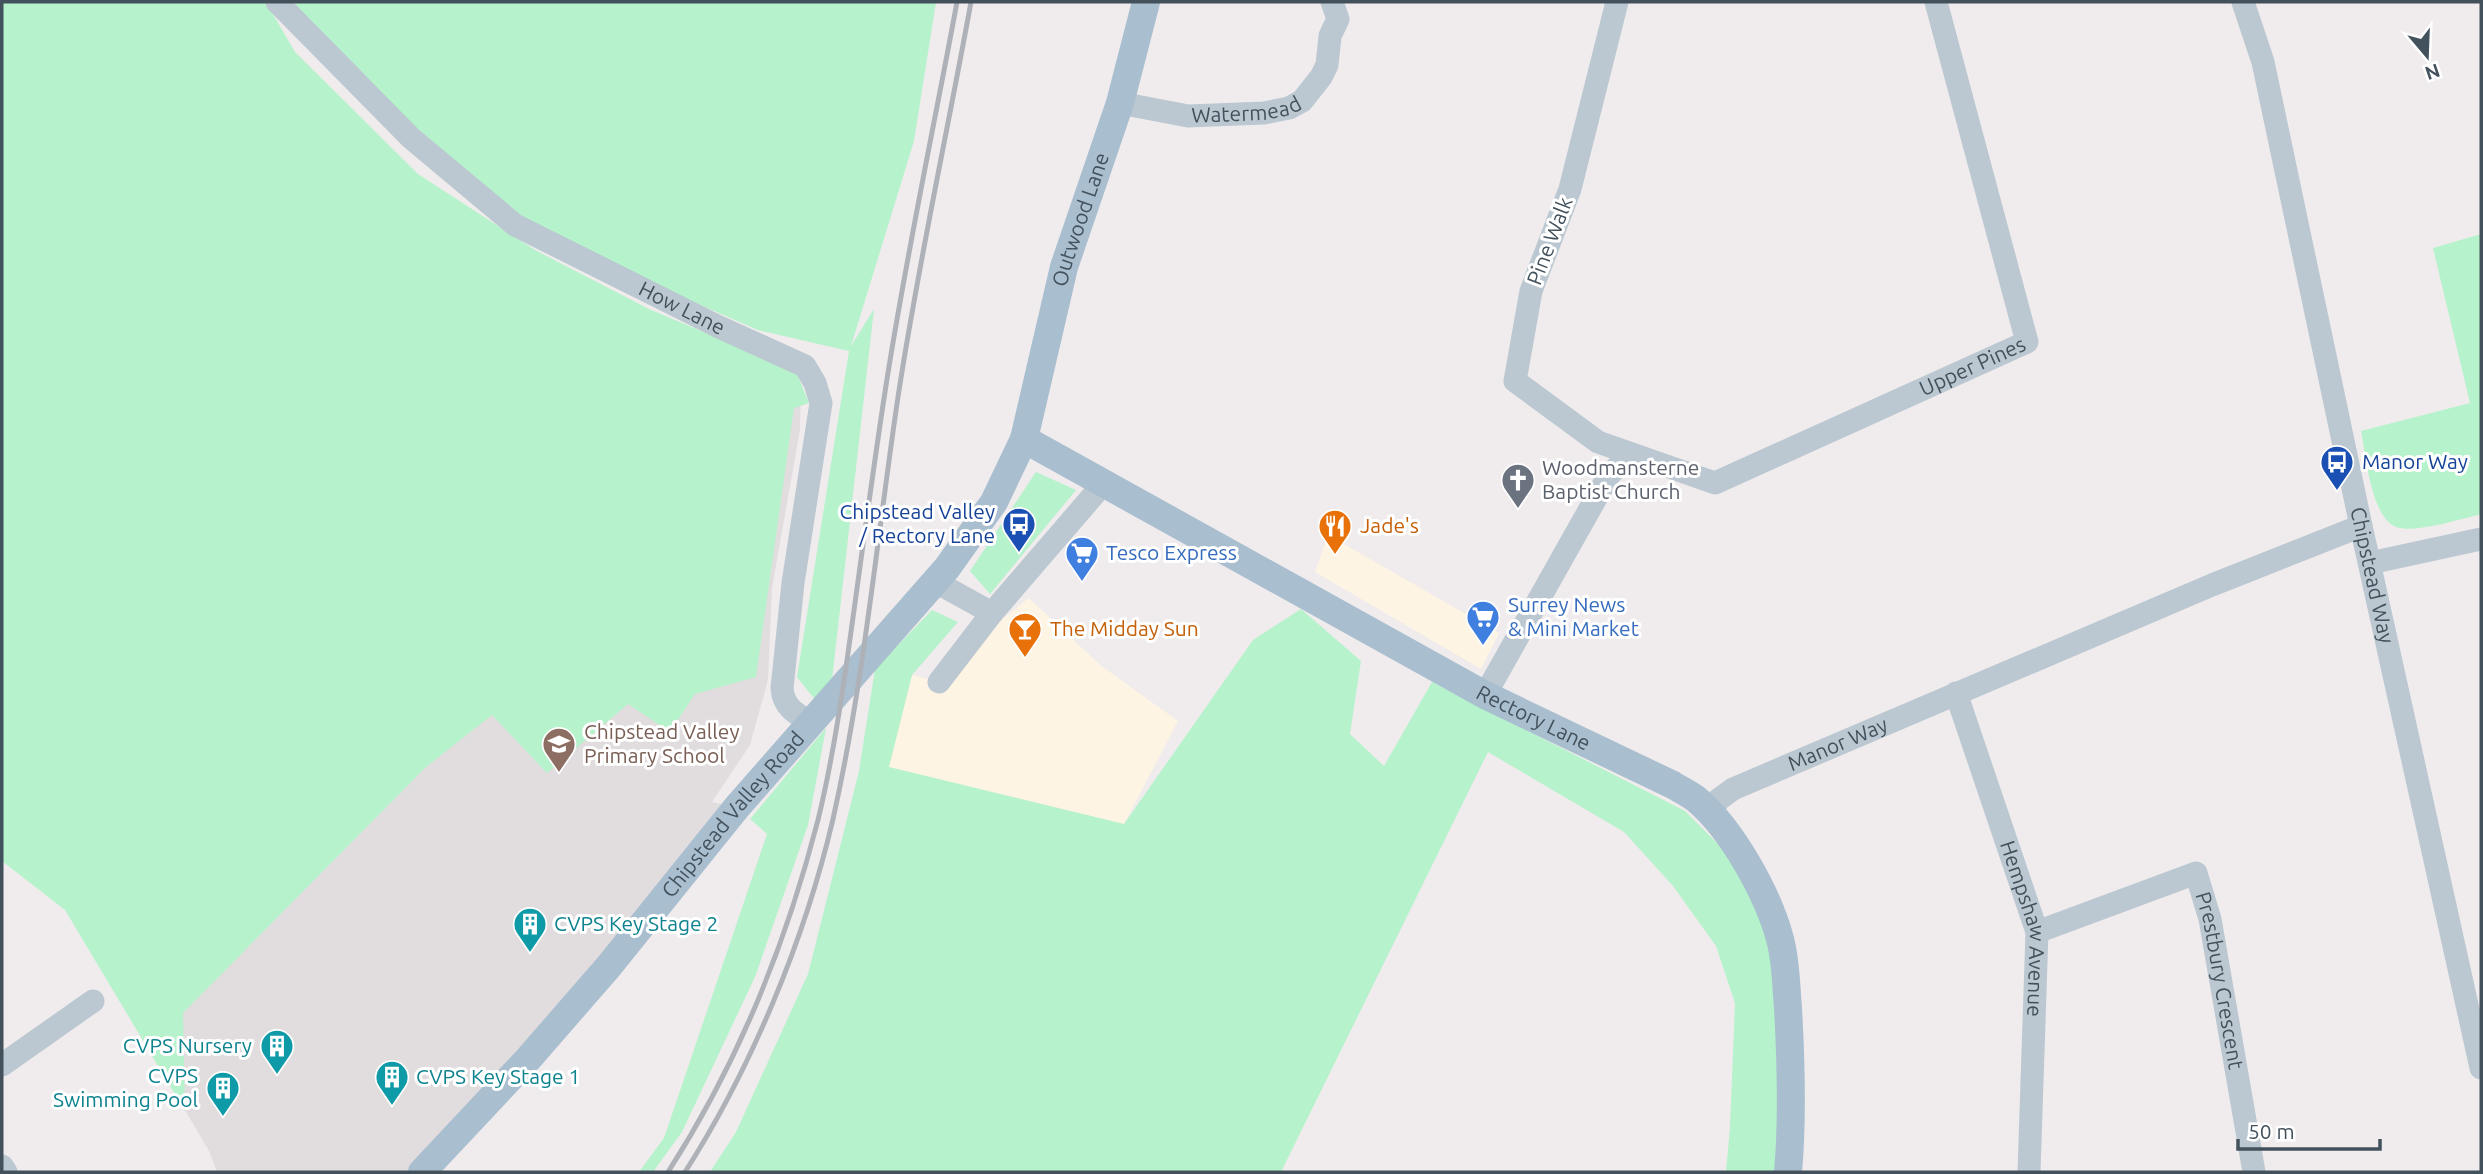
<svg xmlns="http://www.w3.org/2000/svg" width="2483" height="1174" font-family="Ubuntu,sans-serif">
	<rect width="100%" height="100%" fill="#f0eced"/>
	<g fill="#fdf4e3">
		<path d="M 1328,535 L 1499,633 L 1481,669 L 1315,572 Z"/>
		<path d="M 1029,598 L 1100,665 L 1178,721 L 1124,824 L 888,767 L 912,675 L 927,679 Z"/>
	</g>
	<path fill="#e1dddf" d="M 702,335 L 801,382 L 800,430 L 772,588 L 768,680 L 750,745 L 712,802 L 737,807 L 422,1172 L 217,1172 L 209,1151 L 130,1017 Z"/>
	<g fill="#b6f2cb">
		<path d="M 2,2 L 266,2 L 295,52 L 418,174 L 535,250 L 649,309 L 796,371 L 809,403 L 794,408 L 756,677 L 695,694 L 670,732 L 628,704 L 547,773 L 492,715 L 426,767 L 183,1013 L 185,1111 L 65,910 L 2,861 Z"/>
		<path d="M 277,2 L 936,2 L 914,141 L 851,346 L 874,309 L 832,680 L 816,701 L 797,677 L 849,351 L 758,330 L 515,225 Z"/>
		<path d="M 2481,234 L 2481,514 C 2462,519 2418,532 2400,528 C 2371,523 2366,455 2361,431 L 2470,403 L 2433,248 Z"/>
		<path d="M 1036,472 L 1076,490 L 990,594 L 970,571 Z"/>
		<path d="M 1301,609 L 1361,661 L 1350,734 L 1384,766 L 1432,682 L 1685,811 L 1719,845 L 1752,893 L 1770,944 L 1780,1026 L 1778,1172 L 1726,1172 L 1730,1127 L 1735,1003 L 1716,946 L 1673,886 L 1624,832 L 1488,752 L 1281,1172 L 710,1172 L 736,1132 L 808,974 L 859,771 L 875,669 L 932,610 L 958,622 L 912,675 L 889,767 L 1124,824 L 1253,640 Z"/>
		<path d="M 826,728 L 808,825 L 755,977 L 682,1132 L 653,1172 L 639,1172 L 664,1138 L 767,834 L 750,819 Z"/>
	</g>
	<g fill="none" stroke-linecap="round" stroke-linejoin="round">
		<g stroke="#bcc8d1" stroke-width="23">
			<path id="s1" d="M 277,2 L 411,138 L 515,225 L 719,327 L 805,366 L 815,383 L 821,403 L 793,583 L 782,688 C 783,706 795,714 811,722"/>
			<path id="s2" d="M 1617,2 L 1570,189 L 1531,291 L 1515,381 L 1598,442 L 1715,483 L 2027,342 L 1936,2"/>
			<path id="s3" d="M 2243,2 L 2263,62 L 2361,526 L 2481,1068"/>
			<path id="s4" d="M 1120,103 L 1188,116 L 1264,113 L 1289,108 L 1302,101 L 1321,77 L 1327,65 L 1330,36 L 1338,19 L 1332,2"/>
			<path d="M 2370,563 L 2481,539"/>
			<path d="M 934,581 L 992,613"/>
			<path d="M 939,682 L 992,613 L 1104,483"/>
			<path id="s5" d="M 1956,693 L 2037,932 L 2029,1172"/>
			<path d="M 1485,695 L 1609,475 L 1631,454"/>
			<path id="s6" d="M 1711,815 L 1718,800 L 1733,789 L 2212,585 L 2361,526"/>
			<path id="s7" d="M 2037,932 L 2196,873 L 2210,919 L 2254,1172"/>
			<path d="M 2,1065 L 93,1001"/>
			<path d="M 2,1166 L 6,1172"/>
		</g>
		<g stroke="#a9becf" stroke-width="28">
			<path id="s8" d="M 1024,439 L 1485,695 L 1673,785 C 1681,790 1689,794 1696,799 C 1732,829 1768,894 1780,939 C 1786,961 1786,985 1788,1008 C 1791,1062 1793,1118 1788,1172"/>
			<path id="s9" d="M 422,1172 L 529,1058 L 609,966 L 737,807 L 947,568 L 994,502 L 1024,439 L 1064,267 L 1120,103 L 1146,2"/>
		</g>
		<g stroke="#aeb2b8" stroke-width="5">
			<path d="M 668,1172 C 737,1065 786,944 818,820 C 832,763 841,704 849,646 C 861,561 872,476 885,392 C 905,261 933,132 957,2"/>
			<path d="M 685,1172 C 751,1069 805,939 833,819 C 864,681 877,538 898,397 C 918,265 947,134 971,2"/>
		</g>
	</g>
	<defs>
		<symbol id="bus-pin" viewBox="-11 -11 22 30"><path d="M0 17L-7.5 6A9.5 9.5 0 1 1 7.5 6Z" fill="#1a4fb4" stroke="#fff"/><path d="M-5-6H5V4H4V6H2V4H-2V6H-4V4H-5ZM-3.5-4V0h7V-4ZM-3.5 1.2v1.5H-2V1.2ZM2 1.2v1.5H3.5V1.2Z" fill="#fff"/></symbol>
		<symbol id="church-pin" viewBox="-11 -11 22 30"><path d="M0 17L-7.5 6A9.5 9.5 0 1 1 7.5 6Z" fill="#6b7280" stroke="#fff"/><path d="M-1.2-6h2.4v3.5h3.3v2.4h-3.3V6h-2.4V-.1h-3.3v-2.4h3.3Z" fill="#fff"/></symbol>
		<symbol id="restaurant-pin" viewBox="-11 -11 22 30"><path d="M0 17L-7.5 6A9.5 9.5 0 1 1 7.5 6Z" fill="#e8710a" stroke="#fff"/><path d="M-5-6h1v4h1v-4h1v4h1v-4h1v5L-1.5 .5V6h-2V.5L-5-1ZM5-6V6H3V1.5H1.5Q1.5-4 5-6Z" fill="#fff"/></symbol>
		<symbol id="supermarket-pin" viewBox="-11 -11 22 30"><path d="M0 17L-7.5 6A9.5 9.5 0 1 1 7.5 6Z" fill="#3f7fe0" stroke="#fff"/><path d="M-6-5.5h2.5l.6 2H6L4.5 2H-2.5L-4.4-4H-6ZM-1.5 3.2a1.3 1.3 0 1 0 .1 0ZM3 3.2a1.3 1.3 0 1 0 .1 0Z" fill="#fff"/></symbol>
		<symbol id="bar-pin" viewBox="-11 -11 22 30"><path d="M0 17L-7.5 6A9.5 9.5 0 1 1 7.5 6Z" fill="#e8710a" stroke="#fff"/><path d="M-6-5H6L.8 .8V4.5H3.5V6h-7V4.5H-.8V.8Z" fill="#fff"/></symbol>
		<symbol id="school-pin" viewBox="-11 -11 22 30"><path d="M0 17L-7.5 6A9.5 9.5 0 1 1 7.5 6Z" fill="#8d6e63" stroke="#fff"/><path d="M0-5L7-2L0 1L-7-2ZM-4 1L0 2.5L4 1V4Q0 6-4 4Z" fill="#fff"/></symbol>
		<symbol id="building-pin" viewBox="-11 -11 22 30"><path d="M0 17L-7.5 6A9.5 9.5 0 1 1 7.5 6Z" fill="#0f9aa8" stroke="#fff"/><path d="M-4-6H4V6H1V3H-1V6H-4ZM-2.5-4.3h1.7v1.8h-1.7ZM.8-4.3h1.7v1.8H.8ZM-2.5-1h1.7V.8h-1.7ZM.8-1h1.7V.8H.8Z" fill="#fff"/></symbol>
	</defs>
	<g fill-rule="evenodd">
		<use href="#bus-pin" x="2318" y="443" width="38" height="52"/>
		<use href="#church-pin" x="1499" y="461" width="38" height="52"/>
		<use href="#bus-pin" x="1000" y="505" width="38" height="52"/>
		<use href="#restaurant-pin" x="1316" y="507" width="38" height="52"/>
		<use href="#supermarket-pin" x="1063" y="534" width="38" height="52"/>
		<use href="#supermarket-pin" x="1464" y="598" width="38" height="52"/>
		<use href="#bar-pin" x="1006" y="610" width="38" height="52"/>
		<use href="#school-pin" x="540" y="725" width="38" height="52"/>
		<use href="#building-pin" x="511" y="905" width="38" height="52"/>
		<use href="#building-pin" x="258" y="1027" width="38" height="52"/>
		<use href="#building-pin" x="373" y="1058" width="38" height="52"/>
		<use href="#building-pin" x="204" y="1069" width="38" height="52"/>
	</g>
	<g text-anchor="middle" stroke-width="6" stroke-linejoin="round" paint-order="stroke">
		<g font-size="21" fill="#43515c" stroke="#fff">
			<text dy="7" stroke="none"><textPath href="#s4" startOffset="128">Watermead</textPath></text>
			<text dy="7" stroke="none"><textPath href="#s9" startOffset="1178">Outwood Lane</textPath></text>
			<text transform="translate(1550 241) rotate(-69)" y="7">Pine Walk</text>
			<text dy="7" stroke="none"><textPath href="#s1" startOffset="513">How Lane</textPath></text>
			<text dy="7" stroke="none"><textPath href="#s2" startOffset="903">Upper Pines</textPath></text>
			<text dy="7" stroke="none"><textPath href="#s3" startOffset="588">Chipstead Way</textPath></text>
			<text dy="7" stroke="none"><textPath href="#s8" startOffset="581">Rectory Lane</textPath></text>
			<text dy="7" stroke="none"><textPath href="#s6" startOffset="149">Manor Way</textPath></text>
			<text dy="7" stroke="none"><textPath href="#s9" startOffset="474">Chipstead Valley Road</textPath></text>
			<text dy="7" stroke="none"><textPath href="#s5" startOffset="247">Hempshaw Avenue</textPath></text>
			<text dy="7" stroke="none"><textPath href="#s7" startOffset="280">Prestbury Crescent</textPath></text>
		</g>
		<g font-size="21" fill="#164399" stroke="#fff" text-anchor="start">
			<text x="2362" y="469">Manor Way</text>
			<text x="995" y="519" text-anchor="end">Chipstead Valley<tspan x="995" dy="24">/ Rectory Lane</tspan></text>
		</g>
		<g font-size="21" fill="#5b616d" stroke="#fff" text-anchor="start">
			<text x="1542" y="475">Woodmansterne<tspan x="1542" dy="24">Baptist Church</tspan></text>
		</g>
		<g font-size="21" fill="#c56008" stroke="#fff" text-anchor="start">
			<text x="1360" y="533">Jade's</text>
			<text x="1050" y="636">The Midday Sun</text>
		</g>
		<g font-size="21" fill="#366cbe" stroke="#fff" text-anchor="start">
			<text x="1106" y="560">Tesco Express</text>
			<text x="1508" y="612">Surrey News<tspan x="1508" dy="24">&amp; Mini Market</tspan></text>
		</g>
		<g font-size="21" fill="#785e54" stroke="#fff" text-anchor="start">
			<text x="584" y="739">Chipstead Valley<tspan x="584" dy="24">Primary School</tspan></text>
		</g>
		<g font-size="21" fill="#0d838f" stroke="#fff" text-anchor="start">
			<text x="554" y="931">CVPS Key Stage 2</text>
			<text x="252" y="1053" text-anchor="end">CVPS Nursery</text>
			<text x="198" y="1083" text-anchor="end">CVPS<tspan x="198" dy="24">Swimming Pool</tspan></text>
			<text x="416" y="1084">CVPS Key Stage 1</text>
		</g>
	</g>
	<rect width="2483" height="1174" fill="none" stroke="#43515c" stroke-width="7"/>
	<g transform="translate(2427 56) rotate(161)" stroke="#ffffff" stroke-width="5" paint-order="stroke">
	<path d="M0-5L12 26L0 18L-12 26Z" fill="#43515c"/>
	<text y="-10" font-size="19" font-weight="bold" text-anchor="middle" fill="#43515c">N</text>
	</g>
	<path d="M2238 1139v10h142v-10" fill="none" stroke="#43515c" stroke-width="3.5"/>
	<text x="2248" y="1139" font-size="21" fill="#43515c" stroke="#ffffff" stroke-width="5" paint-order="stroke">50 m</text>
</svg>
